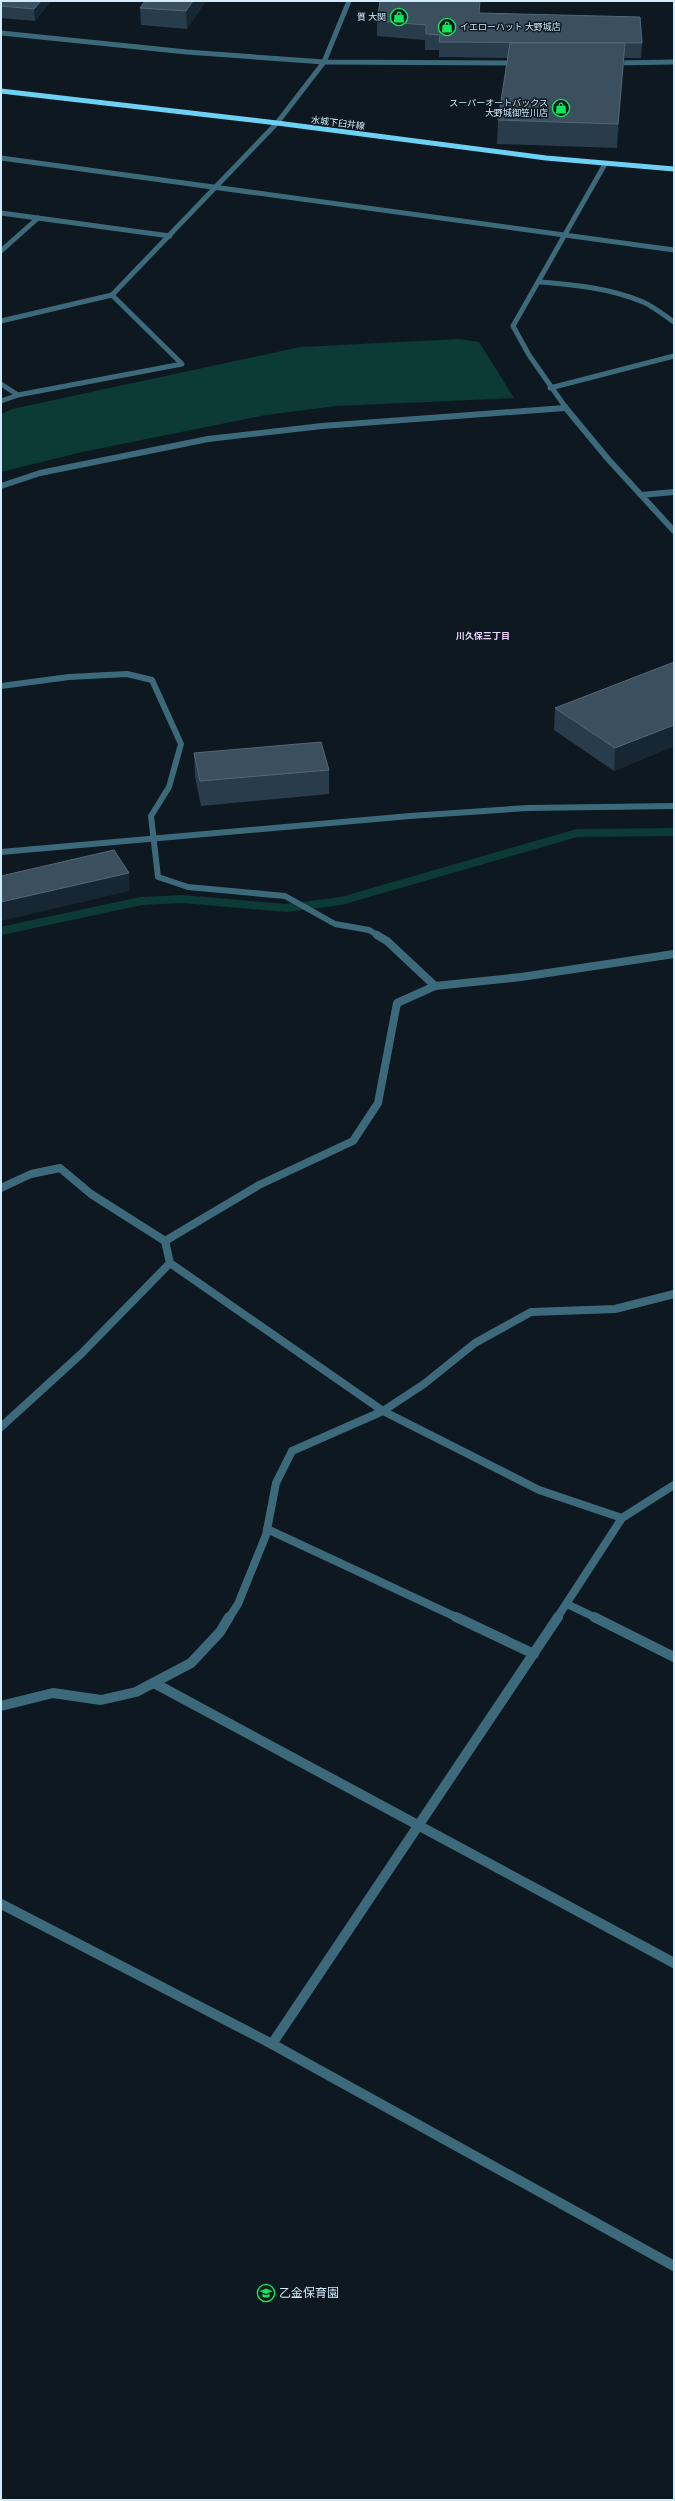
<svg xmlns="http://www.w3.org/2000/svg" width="675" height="2501" font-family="'Titillium Web','Noto Sans JP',sans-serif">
	<rect width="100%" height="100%" fill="#0e1820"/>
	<path fill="#0c3a35" d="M 459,339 L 479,342 L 514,398 L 337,406 L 266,415 L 82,452 L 1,472 L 1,414 L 12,409 L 300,347 Z"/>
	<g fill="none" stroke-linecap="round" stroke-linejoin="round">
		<path stroke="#0c3a35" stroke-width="8" d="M 1,931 L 141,901 L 183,899 L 286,908 L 341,901 L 577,833 L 674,832"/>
		<g stroke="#3c6a7b" stroke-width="5">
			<path d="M 277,123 L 324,62 L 349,1"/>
			<path d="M 1,158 L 674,250"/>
			<path d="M 1,213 L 170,236"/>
			<path d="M 1,251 L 38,218"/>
			<path d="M 540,282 C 575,285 611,288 643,302 C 654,307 664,315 674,322"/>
			<path d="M 1,384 L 18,395"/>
			<path d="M 1,401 L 18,395 L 182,364 L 112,295"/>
			<path d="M 561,408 L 565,408"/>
			<path d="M 566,408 L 529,355 L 513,326 L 605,164"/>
		</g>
		<g stroke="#3c6a7b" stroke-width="6">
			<path d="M 565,407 L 608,459 L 674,531"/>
			<path d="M 1,486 L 40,473 L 208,439 L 322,426 L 565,408"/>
			<path d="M 641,495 L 674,492"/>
			<path d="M 1,686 L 69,677 L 127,674 L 152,680 L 181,744 L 169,787 L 151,816 L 158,877 L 188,887 L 285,896 L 335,924 L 369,930 L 379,936"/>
		</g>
		<g stroke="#3c6a7b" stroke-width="8">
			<path d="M 377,935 L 387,941 L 435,986"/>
			<path d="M 1,1188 L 31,1174 L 60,1168 L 91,1194 L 165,1241 L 170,1263 L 383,1411 L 539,1490 L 622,1518"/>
			<path d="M 165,1241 L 259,1185 L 353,1141 L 378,1103 L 397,1003 L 435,986 L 521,977 L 674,954"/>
			<path d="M 1,1427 L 81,1354 L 170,1263"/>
			<path d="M 267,1529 L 458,1618"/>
			<path d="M 567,1604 L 596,1618"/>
			<path d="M 229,1618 L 238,1604 L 266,1535 L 276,1483 L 292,1451 L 383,1411 L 424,1384 L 475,1343 L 531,1312 L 615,1309 L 674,1294"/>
			<path d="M 557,1618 L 622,1518 L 674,1485"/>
		</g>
		<g stroke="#3c6a7b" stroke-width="10">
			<path d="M 456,1617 L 534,1654"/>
			<path d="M 594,1617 L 674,1657"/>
			<path d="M 154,1683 L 674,1963"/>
			<path d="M 1,1706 L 53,1693 L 101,1700 L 136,1692 L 191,1663 L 220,1632 L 229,1617"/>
			<path d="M 1,1904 L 272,2044 L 674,2266"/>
			<path d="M 272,2044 L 558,1617"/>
		</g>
		<g stroke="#3c6a7b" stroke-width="5">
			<path d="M 1,33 L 187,52 L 324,62 L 517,63"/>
			<path d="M 614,63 L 674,62"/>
			<path d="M 1,321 L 112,295 L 277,123"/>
			<path d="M 550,388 L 674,356"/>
		</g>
		<path stroke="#3c6a7b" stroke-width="6" d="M 1,852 L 410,816 L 527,808 L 674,806"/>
		<path stroke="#6dd1f5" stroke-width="5" d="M 1,91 L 277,123 L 546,158 L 674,169"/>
	</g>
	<g fill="#293c4c">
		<path d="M 1,1 L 51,1 L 35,21 L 1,18 Z"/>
		<path d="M 145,1 L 206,1 L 187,29 L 141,25 L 140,8 Z"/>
		<path d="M 479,13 L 642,43 L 641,58 L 624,58 L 617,148 L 497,144 L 498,120 L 508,58 L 439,57 L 439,50 L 425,50 L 425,40 L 377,36 L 377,21 Z"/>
		<path d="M 674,662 L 674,746 L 614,771 L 554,730 L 555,708 L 656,669 Z"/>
		<path d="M 194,753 L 329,770 L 329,794 L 201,806 L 195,777 Z"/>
	</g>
	<g fill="#162633">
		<path d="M 41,1 L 51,1 L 35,21 L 34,9 Z"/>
		<path d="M 193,1 L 206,1 L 187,29 L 186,11 Z"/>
		<path d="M 625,43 L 624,66 L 617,148 L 618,124 Z"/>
		<path d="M 674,725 L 674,746 L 614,771 L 615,748 Z"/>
		<path d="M 129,873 L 130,891 L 1,921 L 1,902 Z"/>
	</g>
	<g fill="#3b4f5f" stroke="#526878">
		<path d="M 1,1 L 41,1 L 34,9 L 1,6 Z"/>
		<path d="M 145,1 L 193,1 L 186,11 L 140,8 Z"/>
		<path d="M 380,1 L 480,1 L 479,13 L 640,17 L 642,43 L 439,42 L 440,35 L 426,34 L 426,25 L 377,21 Z"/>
		<path d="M 510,43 L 625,43 L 618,124 L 498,120 Z"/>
		<path d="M 674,662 L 674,725 L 615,748 L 555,708 L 656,669 Z"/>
		<path d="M 321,742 L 329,770 L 200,781 L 194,753 Z"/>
		<path d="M 114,850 L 129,873 L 1,902 L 1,876 Z"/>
	</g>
	<defs>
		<symbol id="shop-ring" viewBox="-11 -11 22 22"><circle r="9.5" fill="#0e1820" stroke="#0fe859" stroke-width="1.5"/><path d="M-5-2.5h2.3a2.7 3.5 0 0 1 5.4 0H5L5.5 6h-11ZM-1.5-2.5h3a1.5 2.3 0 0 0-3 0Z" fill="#0fe859"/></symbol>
		<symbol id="school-ring" viewBox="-11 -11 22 22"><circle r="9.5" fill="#0e1820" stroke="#0fe859" stroke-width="1.5"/><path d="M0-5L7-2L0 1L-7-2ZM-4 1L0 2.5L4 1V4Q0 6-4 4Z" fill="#0fe859"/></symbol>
	</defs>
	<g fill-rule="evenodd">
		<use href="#shop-ring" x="389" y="7" width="20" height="20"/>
		<use href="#shop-ring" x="437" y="17" width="20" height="20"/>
		<use href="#shop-ring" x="551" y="98" width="20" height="20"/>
		<use href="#school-ring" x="256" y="2283" width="20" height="20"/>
	</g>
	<g text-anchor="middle" stroke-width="3" stroke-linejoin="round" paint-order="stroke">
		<g font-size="9" fill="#d0ecfc" stroke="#0e1820" text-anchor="end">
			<text x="386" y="20">質 大関</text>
			<text x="460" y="30" text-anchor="start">イエローハット 大野城店</text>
			<text x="548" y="106">スーパーオートバックス<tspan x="548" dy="10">大野城御笠川店</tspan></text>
		</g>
		<g font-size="9" fill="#d0ecfc" stroke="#0e1820">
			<text transform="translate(338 123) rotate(7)" y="3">水城下臼井線</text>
		</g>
		<g font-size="9" font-weight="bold" fill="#ebd2fc" stroke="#0e1820">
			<text x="483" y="639">川久保三丁目</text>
		</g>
		<g font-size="12" fill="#d0ecfc" stroke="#0e1820" text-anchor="start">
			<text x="279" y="2297">乙金保育園</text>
		</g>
	</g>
	<rect width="675" height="2501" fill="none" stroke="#d0ecfc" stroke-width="4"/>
</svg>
